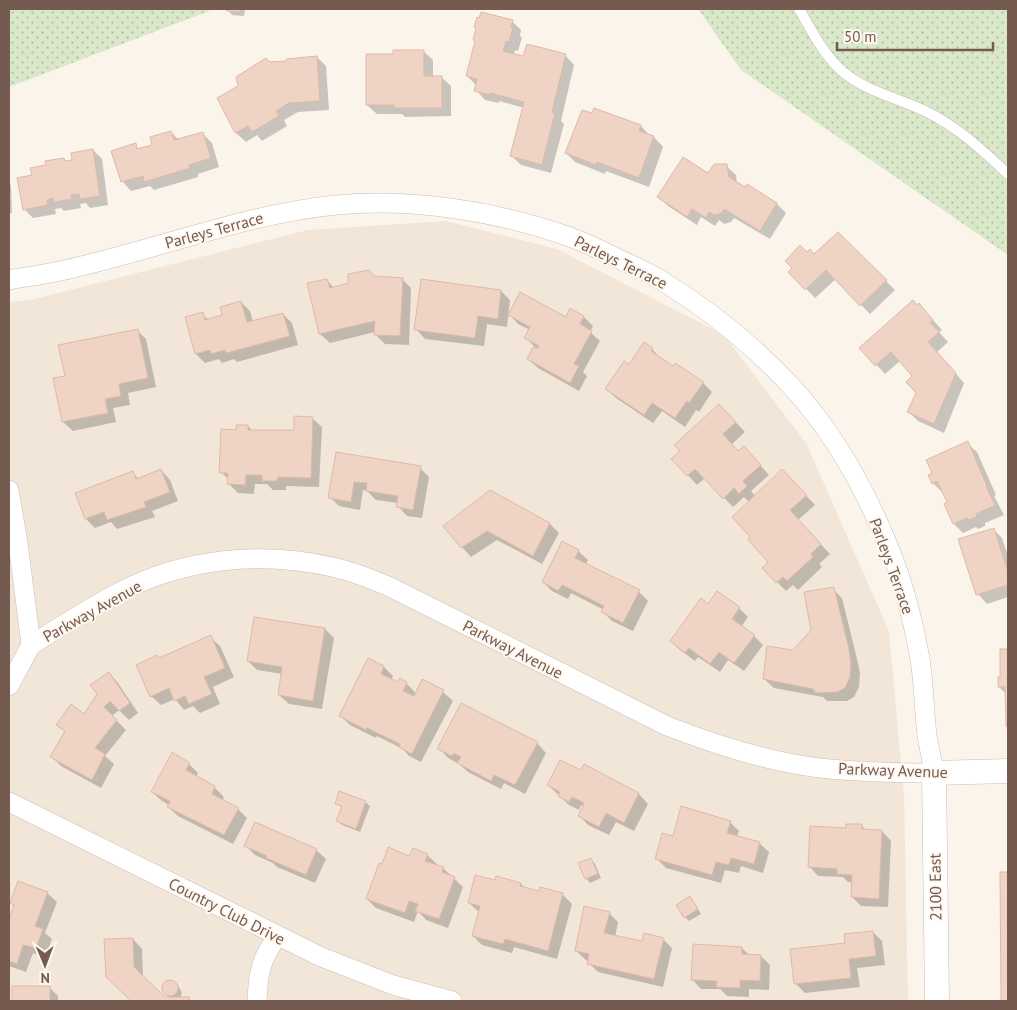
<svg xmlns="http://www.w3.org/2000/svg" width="1017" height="1010" font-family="'PT Sans',sans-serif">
	<defs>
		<pattern id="grass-dots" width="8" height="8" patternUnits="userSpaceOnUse" patternTransform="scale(1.25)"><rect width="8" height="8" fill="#d8e8c9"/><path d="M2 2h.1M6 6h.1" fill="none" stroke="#b4bfa6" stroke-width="1.8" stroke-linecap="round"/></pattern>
	</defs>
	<rect width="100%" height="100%" fill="#fbf4eb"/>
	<path fill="#f2e6d9" d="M 446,221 L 557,249 L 724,335 L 806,443 L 889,631 L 904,796 L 908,1001 L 9,1001 L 9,302 L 30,300 L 308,230 Z"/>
	<g fill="url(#grass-dots)">
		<path d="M 9,9 L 211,9 L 209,11 L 9,87 Z"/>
		<path d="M 698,9 L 1008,9 L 1008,255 L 741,70 Z"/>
	</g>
	<g fill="#0003">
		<path d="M 228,9 L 245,9 L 244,16 L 232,15 L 228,10 Z"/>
		<path d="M 512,21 L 521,30 L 520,36 L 522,38 L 518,51 L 515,50 L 514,55 L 524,58 L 565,55 L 574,65 L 561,121 L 564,124 L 551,173 L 521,165 L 512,156 L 524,108 L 499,101 L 499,103 L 485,100 L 476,90 L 477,86 L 467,76 L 476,41 L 477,30 L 475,27 Z"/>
		<path d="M 423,51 L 433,60 L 433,77 L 441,77 L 451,86 L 451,116 L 405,117 L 402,114 L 377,114 L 367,105 L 394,55 Z"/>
		<path d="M 317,57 L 326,66 L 329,110 L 298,112 L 284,120 L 287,126 L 262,141 L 257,135 L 246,142 L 236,133 L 218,99 L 240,86 L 269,63 L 288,62 Z"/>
		<path d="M 641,126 L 650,136 L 654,137 L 663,147 L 649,187 L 606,171 L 605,174 L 575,162 L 566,153 Z"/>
		<path d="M 171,132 L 179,140 L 202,133 L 212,143 L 219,167 L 198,174 L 198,177 L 154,190 L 150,186 L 131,191 L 122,181 L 135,145 L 140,150 L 154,146 Z"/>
		<path d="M 93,150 L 102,159 L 108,205 L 90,208 L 86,203 L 80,204 L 81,208 L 64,211 L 61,208 L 55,209 L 56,214 L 33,218 L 24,209 L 33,176 L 47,166 L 64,159 L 67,162 L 74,161 Z"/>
		<path d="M 726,166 L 736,175 L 737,184 L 745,189 L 747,185 L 777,204 L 786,213 L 770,239 L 734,218 L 731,222 L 724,224 L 719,220 L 715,226 L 701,217 L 697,225 L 668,206 L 659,197 Z"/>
		<path d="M 9,182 L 11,186 L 12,213 L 9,213 Z"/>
		<path d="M 838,233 L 895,290 L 870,314 L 836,279 L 815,298 L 790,272 L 807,254 L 814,255 Z"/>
		<path d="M 374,277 L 402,279 L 411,288 L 409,345 L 385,344 L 375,334 L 375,332 L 330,343 L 320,334 L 327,280 L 334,288 Z"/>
		<path d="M 501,291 L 510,300 L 507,327 L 487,324 L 484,346 L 425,339 L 416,329 Z"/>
		<path d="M 241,302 L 250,311 L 253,322 L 283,314 L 292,323 L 298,345 L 237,362 L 234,359 L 222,363 L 219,359 L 205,363 L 196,354 L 186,318 L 202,314 L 209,320 L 224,316 Z"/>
		<path d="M 919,305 L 942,330 L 939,332 L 948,342 L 937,352 L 964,383 L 944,433 L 918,421 L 909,412 L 917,393 L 914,376 L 900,361 L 885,374 L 861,348 Z"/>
		<path d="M 571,310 L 584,317 L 593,326 L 590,332 L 600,341 L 583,372 L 587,376 L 579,391 L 538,368 L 528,359 L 539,349 L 535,347 L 526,338 L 530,330 L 518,324 L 509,314 L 566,318 Z"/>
		<path d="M 137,330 L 146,339 L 156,387 L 128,393 L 130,405 L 113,408 L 116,422 L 73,431 L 63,422 L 66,377 Z"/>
		<path d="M 652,349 L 661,359 L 674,368 L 703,383 L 712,392 L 699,412 L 696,410 L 685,427 L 662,411 L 653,423 L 616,398 L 606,389 L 630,365 Z"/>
		<path d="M 728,414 L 745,432 L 732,444 L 739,452 L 753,457 L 769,475 L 751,491 L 755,496 L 791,480 L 815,505 L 798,520 L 830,554 L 819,564 L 822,567 L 798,590 L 793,585 L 786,591 L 763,568 L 770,562 L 752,537 L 749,502 L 744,497 L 733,507 L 705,478 L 697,485 L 673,459 Z"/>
		<path d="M 312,418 L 322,427 L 319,487 L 286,486 L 286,490 L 273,490 L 267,484 L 255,484 L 254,494 L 238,493 L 229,484 L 229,480 L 221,472 L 237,431 L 248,426 L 253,431 L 295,432 Z"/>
		<path d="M 967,443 L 977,452 L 996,495 L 994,496 L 1004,515 L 985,523 L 985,526 L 978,529 L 976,527 L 963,533 L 954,524 L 949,503 L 944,492 L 942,492 L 933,483 Z"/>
		<path d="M 337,453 L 420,468 L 429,477 L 422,518 L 407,516 L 398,506 L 398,503 L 376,500 L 367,491 L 363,490 L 360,510 L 339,506 L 330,497 Z"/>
		<path d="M 161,470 L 170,480 L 178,501 L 152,511 L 155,517 L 117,529 L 111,522 L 95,528 L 86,519 L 133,473 L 139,479 Z"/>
		<path d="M 490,491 L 550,524 L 559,533 L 542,564 L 497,540 L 471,557 L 462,547 Z"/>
		<path d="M 993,529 L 1002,538 L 1008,556 L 1008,597 L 987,604 L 978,594 Z"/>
		<path d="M 578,551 L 588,560 L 585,565 L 639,592 L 648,601 L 633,631 L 612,621 L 603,612 L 604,610 L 571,593 L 568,599 L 552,591 L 543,582 Z"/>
		<path d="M 833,589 L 842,598 L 857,659 L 860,673 L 859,687 L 854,697 L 847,701 L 827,701 L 823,697 L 774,688 L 764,679 L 793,651 L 813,631 Z"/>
		<path d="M 709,605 L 739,608 L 748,617 L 741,627 L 754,636 L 763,645 L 744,671 L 728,660 L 720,672 L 698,657 L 695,661 L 680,650 L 671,641 Z"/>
		<path d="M 325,629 L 334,638 L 322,709 L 289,704 L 279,695 L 283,674 L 257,670 L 248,661 Z"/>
		<path d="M 210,637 L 220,646 L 234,677 L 213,687 L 220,704 L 200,713 L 193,706 L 184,710 L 175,699 L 161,705 L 151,696 L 160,659 Z"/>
		<path d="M 1001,650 L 1008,650 L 1008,727 L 1007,726 L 1006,694 L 999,687 L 1002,678 Z"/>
		<path d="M 369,660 L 384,667 L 393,676 L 391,680 L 399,684 L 406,683 L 416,693 L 423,681 L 443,692 L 453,701 L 421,762 L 409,756 L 403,749 L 377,736 L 376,738 L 350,725 L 340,715 Z"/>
		<path d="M 109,673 L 118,683 L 138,713 L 129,720 L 119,710 L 112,716 L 126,730 L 105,756 L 114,764 L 101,788 L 61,766 L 52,757 L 66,732 L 58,725 L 85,716 Z"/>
		<path d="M 537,743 L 546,753 L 525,794 L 504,783 L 501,789 L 468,772 L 459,764 L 448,758 L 439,748 Z"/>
		<path d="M 189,764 L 198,773 L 196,777 L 214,787 L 224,797 L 222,801 L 238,809 L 247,818 L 233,844 L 178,816 L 168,807 L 169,805 L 162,801 L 152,792 Z"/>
		<path d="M 584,766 L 639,794 L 648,804 L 634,831 L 616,822 L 609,835 L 588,825 L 579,815 L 584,807 L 581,805 L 579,810 L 569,805 L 548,785 L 581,772 Z"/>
		<path d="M 365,802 L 370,806 L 360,832 L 342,825 L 338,821 L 343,808 L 336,803 Z"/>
		<path d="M 730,822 L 739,831 L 737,837 L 759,843 L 769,852 L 763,873 L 741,866 L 739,873 L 725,870 L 721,883 L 666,868 L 656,858 L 674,837 Z"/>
		<path d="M 861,825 L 867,831 L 882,831 L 891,841 L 888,907 L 861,906 L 852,897 L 853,883 L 848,882 L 843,877 L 818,876 L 809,866 L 847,829 Z"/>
		<path d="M 246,846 L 316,850 L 326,859 L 315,883 L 277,867 L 273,863 L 255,855 Z"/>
		<path d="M 427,855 L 437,864 L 436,866 L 443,868 L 463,887 L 448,928 L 426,920 L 418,911 L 414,922 L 376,908 L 367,899 L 382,865 L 410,857 Z"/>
		<path d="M 591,859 L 595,864 L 601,878 L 590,883 L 586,878 Z"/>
		<path d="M 1001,873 L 1008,873 L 1008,1001 L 1003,1001 Z"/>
		<path d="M 496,882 L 521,884 L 525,888 L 540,892 L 541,889 L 563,895 L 572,904 L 557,959 L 514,947 L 512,953 L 482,945 L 473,936 L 479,912 L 469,903 Z"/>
		<path d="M 47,893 L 57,902 L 45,933 L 52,939 L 45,957 L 33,953 L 26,972 L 9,966 L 9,924 L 15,906 L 12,903 Z"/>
		<path d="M 690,898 L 694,902 L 701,914 L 689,921 L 685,917 Z"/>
		<path d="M 609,913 L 618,922 L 615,937 L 643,943 L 663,939 L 672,948 L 663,987 L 598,972 L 589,963 L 589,961 L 586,960 L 576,951 Z"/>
		<path d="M 873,932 L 882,941 L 885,965 L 857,968 L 860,987 L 805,993 L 796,984 L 846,944 Z"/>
		<path d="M 133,939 L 142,949 L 143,977 L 164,999 L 168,998 L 171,1001 L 132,1001 L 107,977 Z"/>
		<path d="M 742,948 L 749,955 L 761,956 L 770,965 L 769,990 L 749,989 L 749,997 L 727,996 L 720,989 L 701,989 L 692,979 Z"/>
		<path d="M 169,981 L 174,983 L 179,987 L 182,993 L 180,998 L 188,998 L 191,1001 L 172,1001 L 173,1000 L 165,994 L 162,990 L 164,984 Z"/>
		<path d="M 49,987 L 58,996 L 58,1001 L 14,1001 L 13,988 Z"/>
	</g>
	<g fill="#efd3c4" stroke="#e0b9a6">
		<path d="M 227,9 L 241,9 L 240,12 L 227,11 Z"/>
		<path d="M 481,12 L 513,20 L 511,27 L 513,28 L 509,42 L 506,41 L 503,51 L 523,56 L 527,44 L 566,54 L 552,112 L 555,113 L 542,165 L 510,156 L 524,102 L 490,93 L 490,95 L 474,91 L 477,79 L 466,76 L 475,41 L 473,40 L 476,28 L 474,27 L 477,17 L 479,18 Z"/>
		<path d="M 393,50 L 424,50 L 424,76 L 442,76 L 442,108 L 394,108 L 394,105 L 366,105 L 366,54 L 393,54 Z"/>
		<path d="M 317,56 L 320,101 L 289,103 L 276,111 L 279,116 L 252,132 L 248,126 L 235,133 L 217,98 L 238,86 L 236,77 L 266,58 L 270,62 L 286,61 L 287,59 Z"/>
		<path d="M 594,108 L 641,125 L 639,131 L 654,136 L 639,178 L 597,162 L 596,165 L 565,153 L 582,110 L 592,113 Z"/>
		<path d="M 171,131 L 174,140 L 203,132 L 211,158 L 189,165 L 190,168 L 144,182 L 143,176 L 121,182 L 111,151 L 136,143 L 137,149 L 152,145 L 150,137 Z"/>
		<path d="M 93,149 L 100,196 L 80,199 L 79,194 L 71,195 L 72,199 L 54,202 L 53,198 L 47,200 L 48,205 L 23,210 L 17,178 L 32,175 L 30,168 L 46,165 L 45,161 L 64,158 L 65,161 L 72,160 L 71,153 Z"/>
		<path d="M 683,157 L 708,173 L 714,164 L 727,164 L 729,177 L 745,187 L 747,184 L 777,203 L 760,231 L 724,209 L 722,213 L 714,215 L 709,212 L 706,218 L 692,209 L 687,217 L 657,197 Z"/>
		<path d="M 838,232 L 887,280 L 860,306 L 826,270 L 805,290 L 788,272 L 792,268 L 785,261 L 800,245 L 807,252 L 810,249 L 814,254 Z"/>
		<path d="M 369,270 L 374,276 L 403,278 L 400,336 L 374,335 L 375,321 L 319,334 L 307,283 L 327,279 L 330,288 L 348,283 L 348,274 Z"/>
		<path d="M 421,279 L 501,290 L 498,319 L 478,316 L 475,338 L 414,330 Z"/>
		<path d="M 520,292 L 566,317 L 570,308 L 584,316 L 580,324 L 592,331 L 574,364 L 579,366 L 570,383 L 527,359 L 533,347 L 537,349 L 539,346 L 524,338 L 530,327 L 508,315 Z"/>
		<path d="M 913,300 L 917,305 L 919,303 L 933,320 L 930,322 L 939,332 L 928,342 L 956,373 L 934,424 L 907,412 L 916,393 L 906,382 L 912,376 L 891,352 L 875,366 L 859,348 Z"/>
		<path d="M 241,301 L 247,322 L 283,313 L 290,336 L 226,353 L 225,350 L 211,354 L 210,350 L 195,354 L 185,317 L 203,312 L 205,320 L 222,315 L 220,307 Z"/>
		<path d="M 138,329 L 148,378 L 119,384 L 121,396 L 105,399 L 108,413 L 62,422 L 53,378 L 65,376 L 58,345 Z"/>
		<path d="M 644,342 L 653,348 L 651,351 L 673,366 L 675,363 L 704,382 L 689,403 L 687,401 L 675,418 L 652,403 L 644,415 L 605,389 L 624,361 L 629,364 Z"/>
		<path d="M 719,404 L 736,422 L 723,434 L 738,451 L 744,446 L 761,465 L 743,481 L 747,486 L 739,494 L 734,488 L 723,499 L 695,469 L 687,476 L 671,459 L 680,451 L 674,445 Z"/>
		<path d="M 294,416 L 313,417 L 311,478 L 278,477 L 277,481 L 262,481 L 262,475 L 246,475 L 245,485 L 227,484 L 228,473 L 219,473 L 221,429 L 236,430 L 236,425 L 248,425 L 248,430 L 294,430 Z"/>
		<path d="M 968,441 L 987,486 L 986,486 L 995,505 L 976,514 L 977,517 L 968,520 L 967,518 L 953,524 L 944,504 L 947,502 L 937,481 L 932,484 L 928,475 L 932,473 L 926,460 Z"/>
		<path d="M 336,452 L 421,466 L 413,510 L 396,507 L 398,496 L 366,491 L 367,483 L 354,482 L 351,502 L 328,498 Z"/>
		<path d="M 161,469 L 170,492 L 144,502 L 146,507 L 107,520 L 104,512 L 85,519 L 75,493 L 133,471 L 136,479 Z"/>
		<path d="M 782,469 L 807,495 L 790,510 L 821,544 L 811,554 L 813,557 L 787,581 L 783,577 L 776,583 L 762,568 L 768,562 L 748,540 L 750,537 L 732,517 Z"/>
		<path d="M 490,490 L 550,523 L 533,556 L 487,531 L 461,548 L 443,526 Z"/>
		<path d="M 994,528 L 1008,572 L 1008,585 L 976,595 L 958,539 Z"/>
		<path d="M 562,541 L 579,550 L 575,558 L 640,590 L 623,623 L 601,612 L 604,606 L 562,585 L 558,591 L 542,582 Z"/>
		<path d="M 834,587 L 849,649 L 851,663 L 850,677 L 845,688 L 837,692 L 816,693 L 813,689 L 763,679 L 767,646 L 793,650 L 811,630 L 804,592 Z"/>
		<path d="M 717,591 L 740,607 L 732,619 L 755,635 L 734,663 L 719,652 L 710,664 L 689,648 L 685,653 L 670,641 L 701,598 L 708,604 Z"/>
		<path d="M 254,617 L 325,628 L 313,701 L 278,695 L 282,667 L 247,661 Z"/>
		<path d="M 211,635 L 225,668 L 204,677 L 212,694 L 189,704 L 185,696 L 174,701 L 169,688 L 150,697 L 136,665 L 157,655 L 159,658 Z"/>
		<path d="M 1000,649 L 1008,649 L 1008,726 L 1006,727 L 1005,687 L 998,687 L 998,677 L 1000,677 Z"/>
		<path d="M 368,658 L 384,666 L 381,674 L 398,682 L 400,678 L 407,682 L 403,691 L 414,696 L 422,679 L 444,690 L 412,754 L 399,747 L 400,744 L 367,728 L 366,730 L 339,716 Z"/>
		<path d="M 109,672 L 130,703 L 119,711 L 110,701 L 104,707 L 117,720 L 95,748 L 105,754 L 92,780 L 50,757 L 65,731 L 56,725 L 71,704 L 84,714 L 97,694 L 90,685 Z"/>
		<path d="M 461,703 L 538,742 L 515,785 L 494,775 L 491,781 L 457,763 L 461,757 L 454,753 L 452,756 L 437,749 Z"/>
		<path d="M 172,752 L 190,763 L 186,770 L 215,786 L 212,794 L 239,808 L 224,835 L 167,807 L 170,801 L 151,792 Z"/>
		<path d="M 560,760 L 581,770 L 584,764 L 639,793 L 624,823 L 606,813 L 599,827 L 578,816 L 584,803 L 572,797 L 569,802 L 558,796 L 560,792 L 547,785 Z"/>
		<path d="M 339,791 L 366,801 L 356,829 L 336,821 L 342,806 L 335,804 Z"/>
		<path d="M 681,806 L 731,821 L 727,833 L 760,842 L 754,864 L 731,858 L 729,865 L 716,862 L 712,875 L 655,859 L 662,833 L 673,836 Z"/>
		<path d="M 255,822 L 317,849 L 306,875 L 266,858 L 267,856 L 244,846 Z"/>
		<path d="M 846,824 L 862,824 L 862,829 L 882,830 L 879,899 L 851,897 L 852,875 L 837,874 L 837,869 L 808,867 L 810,826 L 846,828 Z"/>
		<path d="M 388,847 L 409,856 L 413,848 L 428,854 L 425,861 L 444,867 L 442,872 L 455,877 L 439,919 L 415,911 L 418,904 L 409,901 L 405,913 L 366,899 L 379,863 L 382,864 Z"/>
		<path d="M 591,858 L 598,874 L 585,879 L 578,863 Z"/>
		<path d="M 1000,872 L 1008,872 L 1008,1001 L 1001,1001 Z"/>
		<path d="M 475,875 L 495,880 L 496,876 L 521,883 L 520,886 L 539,891 L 540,887 L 563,893 L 548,951 L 505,939 L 503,944 L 472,936 L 480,906 L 468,903 Z"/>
		<path d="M 18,881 L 48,892 L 35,926 L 43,929 L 36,948 L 23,945 L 17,964 L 9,961 L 9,920 L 14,905 L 10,903 Z"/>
		<path d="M 690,896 L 698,909 L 684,918 L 676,905 Z"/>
		<path d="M 584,906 L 610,912 L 604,933 L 642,941 L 644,933 L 664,938 L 654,979 L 587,964 L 589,954 L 575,951 Z"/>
		<path d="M 873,931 L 876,956 L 849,959 L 851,978 L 794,984 L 790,949 L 845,943 L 844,934 Z"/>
		<path d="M 133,938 L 134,967 L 165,997 L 189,997 L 189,1001 L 131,1001 L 106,977 L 104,939 Z"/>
		<path d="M 693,944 L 742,947 L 742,954 L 761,955 L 760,981 L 740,980 L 740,988 L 716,987 L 717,981 L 691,980 Z"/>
		<circle cx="170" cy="988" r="8"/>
		<rect x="12" y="986" width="38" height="15"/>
	</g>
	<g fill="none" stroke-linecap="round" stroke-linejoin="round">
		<defs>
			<path id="service" d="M 799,9 C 812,31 823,54 842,71 C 866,92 899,98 927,112 C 959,128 982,150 1008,174"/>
			<g id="minor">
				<path d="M 9,280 C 32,276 55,273 77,267 C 164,247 247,214 336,205 C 412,198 496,211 567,236 C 587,243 607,253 625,262 C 637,267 649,273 659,279 C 708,309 753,345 792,387 C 833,432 864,487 887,543 C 903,580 913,620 920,659 C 924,684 924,710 927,735 C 929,748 932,760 934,773 C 896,773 858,772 820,768 C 768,762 716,745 667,726 L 390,587 C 371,579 352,571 332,567 C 261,551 185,558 120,592 C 89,608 60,627 31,645"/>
				<path d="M 9,490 L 18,543 L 31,645 L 9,686"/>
				<path d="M 9,802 L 319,956 L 393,985 L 452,1001"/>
				<path d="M 257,1001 C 258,986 258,971 265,957 C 268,950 273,943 277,936"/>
			</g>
			<path id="tertiary" d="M 937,1001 L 934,773 L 1008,771"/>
		</defs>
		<use href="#service" stroke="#cdbcb1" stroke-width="11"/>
		<use href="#minor" stroke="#cdbcb1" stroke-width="20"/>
		<use href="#tertiary" stroke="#cdbcb1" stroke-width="25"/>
		<use href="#service" stroke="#fff" stroke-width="10"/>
		<use href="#minor" stroke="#fff" stroke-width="19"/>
		<use href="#tertiary" stroke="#fff" stroke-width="24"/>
	</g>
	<g text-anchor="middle" stroke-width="4" stroke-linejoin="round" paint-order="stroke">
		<g font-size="16" fill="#755b4f" stroke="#fef8f1">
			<text transform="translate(214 230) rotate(-15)" y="6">Parleys Terrace</text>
			<text transform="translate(621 262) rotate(26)" y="6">Parleys Terrace</text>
			<text transform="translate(892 566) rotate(70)" y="6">Parleys Terrace</text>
			<text transform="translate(92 611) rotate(-29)" y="6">Parkway Avenue</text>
			<text transform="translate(513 649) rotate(27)" y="6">Parkway Avenue</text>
			<text transform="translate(893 770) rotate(2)" y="6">Parkway Avenue</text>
			<text transform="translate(935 887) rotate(-91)" y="6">2100 East</text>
			<text transform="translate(227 911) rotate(27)" y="6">Country Club Drive</text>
		</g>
	</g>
	<rect width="1017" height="1010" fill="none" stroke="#755b4f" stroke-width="20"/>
	<g transform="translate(45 965) rotate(179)" stroke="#fef8f1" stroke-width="4" paint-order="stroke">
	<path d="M0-4L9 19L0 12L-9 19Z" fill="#755b4f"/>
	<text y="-8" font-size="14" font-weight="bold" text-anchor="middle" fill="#755b4f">N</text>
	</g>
	<path d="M837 42v8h156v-8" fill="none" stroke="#755b4f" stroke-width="2.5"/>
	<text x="844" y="42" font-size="15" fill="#755b4f" stroke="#fef8f1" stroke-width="4" paint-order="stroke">50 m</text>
</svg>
